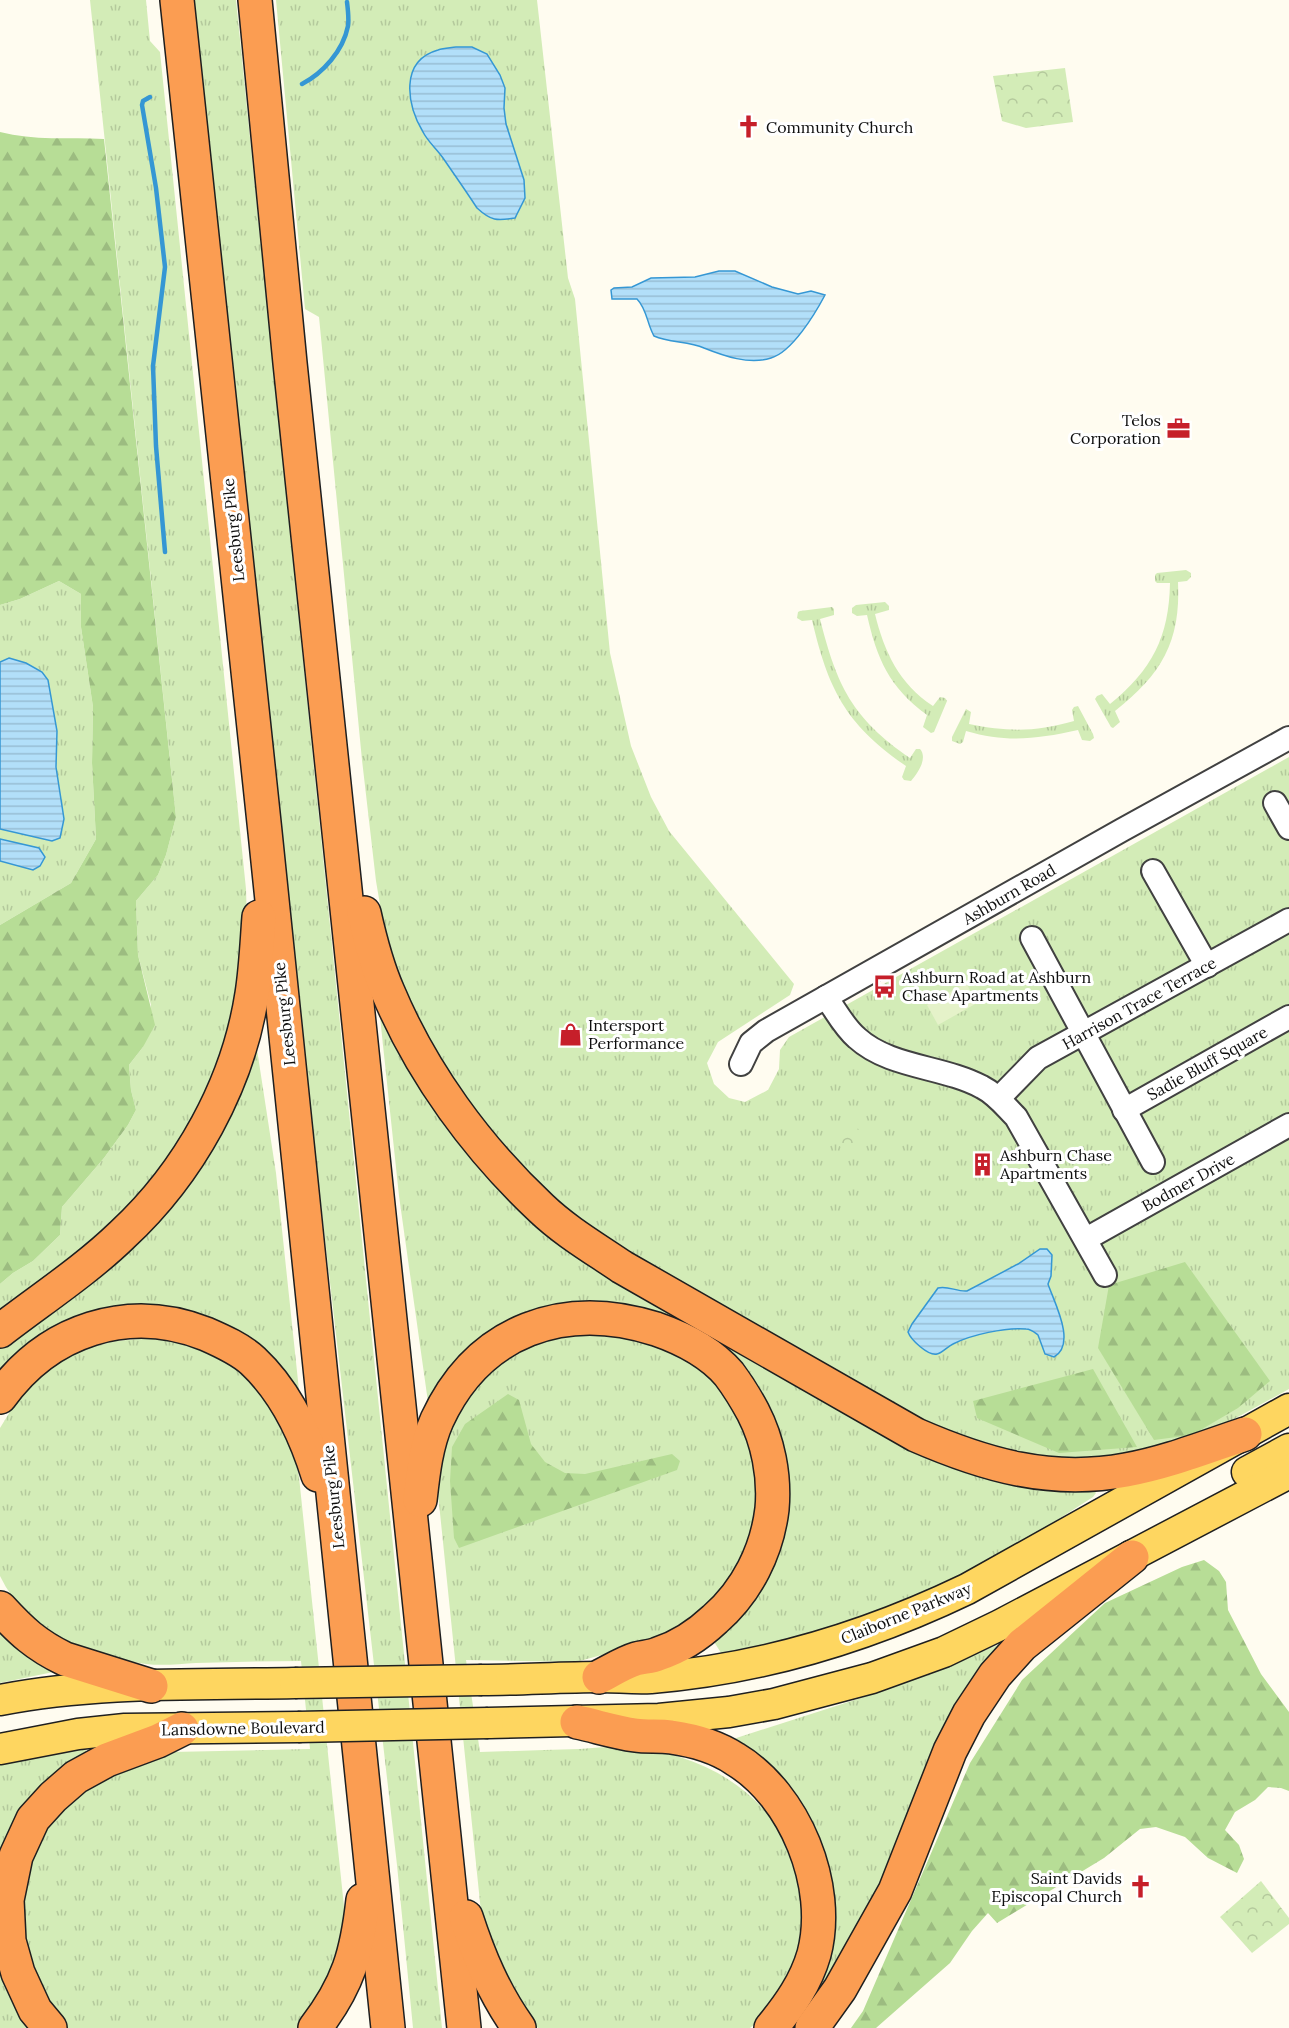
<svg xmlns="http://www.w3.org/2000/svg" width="1289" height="2028" font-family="Lora,serif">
	<defs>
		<pattern id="grass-tufts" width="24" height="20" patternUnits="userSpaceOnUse" patternTransform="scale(1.5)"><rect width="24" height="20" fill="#d3ecb7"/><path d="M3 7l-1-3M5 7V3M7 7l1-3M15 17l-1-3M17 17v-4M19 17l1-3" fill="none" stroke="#b4c99c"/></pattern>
		<pattern id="forest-firs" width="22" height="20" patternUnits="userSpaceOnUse" patternTransform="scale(1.5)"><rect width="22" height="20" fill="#b7dd96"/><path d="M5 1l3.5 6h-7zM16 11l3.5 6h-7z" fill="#9cbc80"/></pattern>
		<pattern id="park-crowns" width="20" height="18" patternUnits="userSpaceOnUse" patternTransform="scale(1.5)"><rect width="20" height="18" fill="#d3ecb7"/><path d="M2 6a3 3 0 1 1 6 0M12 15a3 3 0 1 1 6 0" fill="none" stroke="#b4c99c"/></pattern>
		<pattern id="water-rules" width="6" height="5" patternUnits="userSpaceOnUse" patternTransform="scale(1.5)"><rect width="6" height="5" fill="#b2dff9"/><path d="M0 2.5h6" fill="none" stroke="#98bed4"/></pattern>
	</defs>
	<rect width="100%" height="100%" fill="#fffcf0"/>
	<g fill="url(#grass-tufts)">
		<path d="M 90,0 L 146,0 L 150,41 L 160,52 L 246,889 L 248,956 L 217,1085 L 128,1222 L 0,1317 L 0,1284 L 13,1273 L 33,1261 L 60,1235 L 62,1207 L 104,1158 L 128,1125 L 136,1110 L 131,1090 L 129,1065 L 143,1047 L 151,1005 L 138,955 L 136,901 L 158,875 L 166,855 L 176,817 Z"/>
		<path d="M 191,0 L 236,0 L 442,2028 L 413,2028 L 397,1865 L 291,943 Z"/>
		<path d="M 276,0 L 537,0 L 568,278 L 575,299 L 610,653 L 631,746 L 651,797 L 669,831 L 794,984 L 790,995 L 718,1042 L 707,1063 L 714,1084 L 729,1098 L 745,1102 L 768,1090 L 779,1069 L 780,1050 L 789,1037 L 1289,757 L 1289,1389 L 1214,1430 L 1114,1458 L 1054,1459 L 999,1450 L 917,1419 L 613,1243 L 559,1203 L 509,1153 L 466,1102 L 405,999 L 386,940 L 376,881 L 362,760 L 319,317 L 305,309 Z"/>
		<path d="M 1186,570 L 1191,573 L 1191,577 L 1187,581 L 1178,582 C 1181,642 1161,675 1115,711 L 1120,722 L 1113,728 L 1111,727 L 1095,699 L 1097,696 L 1102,694 L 1110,704 C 1152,670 1169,637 1170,583 L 1157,583 L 1155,581 L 1155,575 L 1157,573 Z"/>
		<path d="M 59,581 L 81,594 L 81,627 L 93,707 L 92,763 L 96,839 L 71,883 L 0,925 L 0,605 L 20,599 Z"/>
		<path d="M 885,602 L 889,606 L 889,610 L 875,614 C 884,651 899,684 933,706 L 940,697 L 945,698 L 947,701 L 934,732 L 931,733 L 923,727 L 927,715 C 889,687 877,659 867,615 L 857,616 L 852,613 L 852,608 L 856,605 Z"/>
		<path d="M 832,607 L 834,609 L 834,615 L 820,619 C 837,686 852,718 910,758 L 916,749 L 920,749 C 928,758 918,773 911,781 L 904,780 L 902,777 L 906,766 C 846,725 828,689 812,620 L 802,621 L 797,618 L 798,612 L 800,611 Z"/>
		<path d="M 1078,706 L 1093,734 L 1094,738 L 1090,741 L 1082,740 L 1078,730 C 1037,739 1007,743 966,731 L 963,742 L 960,744 L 952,741 L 952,737 L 966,709 L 971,712 L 969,724 C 1008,732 1036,732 1074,721 L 1072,710 L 1074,707 Z"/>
		<path d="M 378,998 L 454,1128 L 742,1350 L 1093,1488 L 1096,1493 L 1093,1497 L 1015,1547 L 952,1584 L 864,1623 L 723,1656 L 711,1637 L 771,1558 L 750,1381 L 590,1307 L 433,1403 L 428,1402 L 399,1196 Z"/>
		<path d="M 254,1030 L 276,1173 L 301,1409 L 167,1315 L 0,1378 L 0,1345 L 96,1268 Z"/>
		<path d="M 626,1332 L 695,1363 L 720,1387 L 750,1438 L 760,1500 L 753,1538 L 717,1600 L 671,1634 L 616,1651 L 576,1662 L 466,1660 L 480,1752 C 513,1751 547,1750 580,1749 C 595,1748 611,1746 626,1747 C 697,1752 764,1787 792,1855 C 795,1863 800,1872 802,1880 C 803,1889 803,1899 804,1908 C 806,1951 785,2001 750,2028 L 538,2028 L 519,2008 L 510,1992 L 481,1912 L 436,1474 L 441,1439 L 470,1390 L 510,1353 L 556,1334 Z"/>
		<path d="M 152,1338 C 164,1340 177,1341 189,1345 C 235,1361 269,1391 288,1436 C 294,1449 296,1464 299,1477 L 345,1916 L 340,1954 L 332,1978 L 301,2028 L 68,2028 L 52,2012 L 36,1982 L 21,1927 L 25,1877 L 35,1850 L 50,1821 L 102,1775 L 171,1752 L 310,1749 L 301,1661 C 266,1661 231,1662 196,1663 C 180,1664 162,1666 146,1664 C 85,1656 28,1634 0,1576 L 0,1428 L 19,1397 L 45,1372 L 77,1351 L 115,1341 Z"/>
		<path d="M 0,1624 L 63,1670 L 0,1683 Z"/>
		<path d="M 1003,1643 L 886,1888 L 800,2028 L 785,2028 L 829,1900 L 727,1741 L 864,1697 Z"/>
		<path d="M 85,1747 L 87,1756 L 0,1893 L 0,1759 Z"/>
		<path d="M 0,1935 L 36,2028 L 0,2028 Z"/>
	</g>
	<g fill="url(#forest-firs)">
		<path d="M 0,132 C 34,141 69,137 104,139 L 176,817 L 166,855 L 158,875 L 136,901 L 138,955 L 155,1025 L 143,1047 L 129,1065 L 131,1090 L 136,1110 L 128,1125 L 104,1158 L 62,1207 L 60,1235 L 33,1261 L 13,1273 L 0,1284 L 0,925 L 71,883 L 96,839 L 92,763 L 93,707 L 81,627 L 81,594 L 59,581 L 20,599 L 0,605 Z"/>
		<path d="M 1185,1262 L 1270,1381 L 1238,1408 L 1192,1435 L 1154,1440 L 1098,1348 L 1109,1285 Z"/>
		<path d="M 1093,1369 L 1137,1447 L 1059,1453 L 977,1418 L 973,1401 Z"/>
		<path d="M 508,1394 L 519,1400 L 531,1444 L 545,1462 L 565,1473 L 585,1474 L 672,1454 L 680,1461 L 677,1470 L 459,1548 L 454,1538 L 450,1481 L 452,1447 L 465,1424 Z"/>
		<path d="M 1204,1560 L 1219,1571 L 1226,1582 L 1228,1610 L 1261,1674 L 1289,1712 L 1289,1791 L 1281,1788 L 1268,1787 L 1255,1800 L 1235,1812 L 1225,1830 L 1239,1845 L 1244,1859 L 1237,1873 L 1208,1858 L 1185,1837 L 1156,1827 L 1140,1829 L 1104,1858 L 997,1923 L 988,1913 L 972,1931 L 950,1963 L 876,2028 L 851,2028 L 863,2011 L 970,1763 L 1022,1680 L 1105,1603 L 1182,1567 Z"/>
	</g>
	<g fill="url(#park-crowns)">
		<path d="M 1065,68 L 1073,122 L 1026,128 L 1002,121 L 993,76 Z"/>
		<path d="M 845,1125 L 862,1130 L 868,1138 L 842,1148 L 836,1143 L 840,1129 Z"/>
		<path d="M 1261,1881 L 1289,1918 L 1289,1924 L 1252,1953 L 1220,1917 Z"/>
	</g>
	<path fill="#e5f2c9" d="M 966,983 L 977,1003 L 938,1025 L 927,1005 Z"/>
	<g fill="url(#water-rules)" stroke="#3597d4" stroke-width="1.5">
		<path d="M 456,47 L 472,47 L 487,54 L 500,75 L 505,88 L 504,108 L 506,124 L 524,180 L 525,198 L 515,218 C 497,221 491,221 477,208 C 466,191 454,174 443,158 C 437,149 428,142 423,132 C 407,105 399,61 438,50 C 444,48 450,48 456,47 Z"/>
		<path d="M 719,271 L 735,271 L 772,287 L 798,294 L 811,291 L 825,295 C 815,314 792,352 771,358 C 749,365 724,356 704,348 C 688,341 670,343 654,336 C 647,324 647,309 637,299 L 612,299 L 611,290 L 614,288 L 632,287 L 651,278 L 695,277 Z"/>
		<path d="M 9,658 L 26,663 L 42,672 L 48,680 L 57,731 L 56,767 L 64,819 L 60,838 L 52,841 L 0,829 L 0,662 Z"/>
		<path d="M 0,839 L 39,848 L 45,857 L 40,866 L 33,870 L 0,861 Z"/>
		<path d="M 1040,1249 L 1047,1249 L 1052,1255 L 1051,1276 L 1048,1284 C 1054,1302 1077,1344 1054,1357 L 1045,1354 L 1038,1335 C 1034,1332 1031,1329 1026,1329 C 1006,1327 970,1335 953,1344 C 947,1347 942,1353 937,1354 C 928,1356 911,1340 908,1332 L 912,1324 L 938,1288 C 947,1285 957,1292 967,1291 L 1018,1264 Z"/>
	</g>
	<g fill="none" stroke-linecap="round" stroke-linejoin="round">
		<g stroke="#3597d4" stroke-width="4.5">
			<path d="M 302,84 C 323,73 343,51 348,26 C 349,19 348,10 347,2"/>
			<path d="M 150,97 L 143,101 L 142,105 L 156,188 L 165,267 L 153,366 L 156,446 L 165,552"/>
		</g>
		<defs>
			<g id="minor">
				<path d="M 1275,803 L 1289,828"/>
				<path d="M 1153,871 L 1207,966"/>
				<path d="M 1032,938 L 1153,1162"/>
				<path d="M 826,997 C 836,1011 844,1027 857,1038 C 890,1068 943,1066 982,1087 C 996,1094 1005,1106 1016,1117 L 1105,1275"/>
				<path d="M 741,1064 L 751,1043 L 766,1031 L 1122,830 L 1289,738"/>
				<path d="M 999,1098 L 1038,1058 L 1289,920"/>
				<path d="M 1124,1110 L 1289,1017"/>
				<path d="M 1086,1239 L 1289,1125"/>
			</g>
			<g id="major">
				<path d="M 1247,1472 L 1289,1449"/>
				<path d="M 482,1680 C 521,1680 561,1677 601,1677 C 617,1677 634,1679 651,1678 C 762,1669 867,1637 967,1589 L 1289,1409"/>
				<path d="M 0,1700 C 97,1681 197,1685 295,1683"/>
				<path d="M 488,1723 L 659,1719 L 729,1712 L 774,1704 L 872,1678 L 944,1652 L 1000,1625 L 1289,1473"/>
				<path d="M 0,1749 L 78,1734 L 125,1729 L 298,1727"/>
			</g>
			<g id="highway">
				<path d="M 177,0 L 265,832 L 388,2028"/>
				<path d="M 255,0 L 290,363 L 464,2028"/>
				<path d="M 364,913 C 370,940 377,967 388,992 C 422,1073 477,1148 541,1208 C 565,1231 594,1248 622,1267 L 916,1435 C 985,1465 1050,1484 1126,1470 C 1166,1463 1206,1447 1245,1434"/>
				<path d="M 0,1331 C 40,1300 86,1270 122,1235 C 189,1173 238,1085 252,994 C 256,969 257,943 259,917"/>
				<path d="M 0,1397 C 48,1330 128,1303 206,1334 C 222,1341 240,1349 253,1361 C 286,1392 305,1433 318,1475"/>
				<path d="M 420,1500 C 423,1473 426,1445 437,1420 C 479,1329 565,1300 656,1329 C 682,1338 711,1353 729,1374 C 738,1386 746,1399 753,1412 C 768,1441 775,1476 772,1509 C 767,1551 747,1591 715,1619 C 699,1634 680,1647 658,1654 C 651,1657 643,1657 636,1659 C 623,1663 611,1671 599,1677"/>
				<path d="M 0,1608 C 21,1631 36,1645 65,1659 L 151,1686"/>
				<path d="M 577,1722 C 596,1726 615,1732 635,1735 C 647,1737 659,1735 671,1737 C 692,1740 717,1747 735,1759 C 795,1795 832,1886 814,1954 C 806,1982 790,2005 771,2028"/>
				<path d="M 466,1917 C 479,1957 494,1993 519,2028"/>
				<path d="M 50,2028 L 35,2010 L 18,1973 L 9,1941 L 7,1900 L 16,1856 L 33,1819 L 53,1797 L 76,1777 L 107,1760 L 158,1741 L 182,1729"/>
				<path d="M 315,2028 C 348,1985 357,1954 363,1900"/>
				<path d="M 812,2028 L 840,1989 L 895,1891 L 950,1751 L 969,1714 L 995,1675 L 1022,1645 L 1132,1557"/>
			</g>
		</defs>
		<use href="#minor" stroke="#414141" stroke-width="26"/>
		<use href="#major" stroke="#1f1f1f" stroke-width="33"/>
		<use href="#highway" stroke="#1f1f1f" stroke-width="36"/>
		<use href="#minor" stroke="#fff" stroke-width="22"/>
		<use href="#major" stroke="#fed660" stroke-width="30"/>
		<use href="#highway" stroke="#fb9d52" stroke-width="33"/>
		<defs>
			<g id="major-bridge">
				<path d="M 295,1683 L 482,1680"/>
				<path d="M 298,1727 L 488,1723"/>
			</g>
		</defs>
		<use href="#major-bridge" stroke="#1f1f1f" stroke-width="33" stroke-linecap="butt"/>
		<use href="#major-bridge" stroke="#fed660" stroke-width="30"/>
	</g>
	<defs>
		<symbol id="church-bare" viewBox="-9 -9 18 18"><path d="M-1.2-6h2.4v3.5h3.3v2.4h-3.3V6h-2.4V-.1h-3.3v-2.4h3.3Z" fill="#c61f2a" stroke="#fff" stroke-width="2.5" paint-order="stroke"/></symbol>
		<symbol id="office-bare" viewBox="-9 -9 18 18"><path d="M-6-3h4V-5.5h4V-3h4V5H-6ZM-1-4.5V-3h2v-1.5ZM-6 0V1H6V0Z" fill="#c61f2a" stroke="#fff" stroke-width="2.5" paint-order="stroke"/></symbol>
		<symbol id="bus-bare" viewBox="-9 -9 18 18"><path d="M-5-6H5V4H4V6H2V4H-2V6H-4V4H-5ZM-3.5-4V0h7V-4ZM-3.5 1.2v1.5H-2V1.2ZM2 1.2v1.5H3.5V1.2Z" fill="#c61f2a" stroke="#fff" stroke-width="2.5" paint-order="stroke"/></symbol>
		<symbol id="shop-bare" viewBox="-9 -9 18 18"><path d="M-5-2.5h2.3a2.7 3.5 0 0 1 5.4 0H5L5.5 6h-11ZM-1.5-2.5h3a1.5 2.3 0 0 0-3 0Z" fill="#c61f2a" stroke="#fff" stroke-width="2.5" paint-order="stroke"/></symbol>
		<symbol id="building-bare" viewBox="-9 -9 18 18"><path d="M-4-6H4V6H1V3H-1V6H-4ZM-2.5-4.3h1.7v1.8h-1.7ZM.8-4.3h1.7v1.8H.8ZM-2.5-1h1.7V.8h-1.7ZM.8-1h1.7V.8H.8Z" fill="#c61f2a" stroke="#fff" stroke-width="2.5" paint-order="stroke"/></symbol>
	</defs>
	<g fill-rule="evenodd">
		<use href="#church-bare" x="732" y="110" width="33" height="33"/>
		<use href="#office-bare" x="1162" y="412" width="33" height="33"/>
		<use href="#bus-bare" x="868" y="970" width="33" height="33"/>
		<use href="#shop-bare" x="554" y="1018" width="33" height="33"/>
		<use href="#building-bare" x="966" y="1148" width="33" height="33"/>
		<use href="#church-bare" x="1124" y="1870" width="33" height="33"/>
	</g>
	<g text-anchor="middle" stroke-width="6" stroke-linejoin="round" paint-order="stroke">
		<g font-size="16" fill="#0e0e0e" stroke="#fff" text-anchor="start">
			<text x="766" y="133">Community Church</text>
			<text x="1161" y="426" text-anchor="end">Telos<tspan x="1161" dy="18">Corporation</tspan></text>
			<text x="902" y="983">Ashburn Road at Ashburn<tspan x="902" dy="18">Chase Apartments</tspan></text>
			<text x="588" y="1031">Intersport<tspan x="588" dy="18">Performance</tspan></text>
			<text x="1000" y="1161">Ashburn Chase<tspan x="1000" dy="18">Apartments</tspan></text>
			<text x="1122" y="1884" text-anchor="end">Saint Davids<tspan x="1122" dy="18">Episcopal Church</tspan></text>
		</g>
		<g font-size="16" fill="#0e0e0e" stroke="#fff">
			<text transform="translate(233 530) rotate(-96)" y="6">Leesburg Pike</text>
			<text transform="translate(1009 894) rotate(-30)" y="6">Ashburn Road</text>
			<text transform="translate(1139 1003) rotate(-29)" y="6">Harrison Trace Terrace</text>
			<text transform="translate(284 1014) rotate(-96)" y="6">Leesburg Pike</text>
			<text transform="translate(1207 1063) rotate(-29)" y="6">Sadie Bluff Square</text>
			<text transform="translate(1188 1182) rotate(-29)" y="6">Bodmer Drive</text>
			<text transform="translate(333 1497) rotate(-96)" y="6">Leesburg Pike</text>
			<text transform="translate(906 1613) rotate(-22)" y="6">Claiborne Parkway</text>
			<text transform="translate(243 1728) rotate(-1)" y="6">Lansdowne Boulevard</text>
		</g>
	</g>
</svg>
